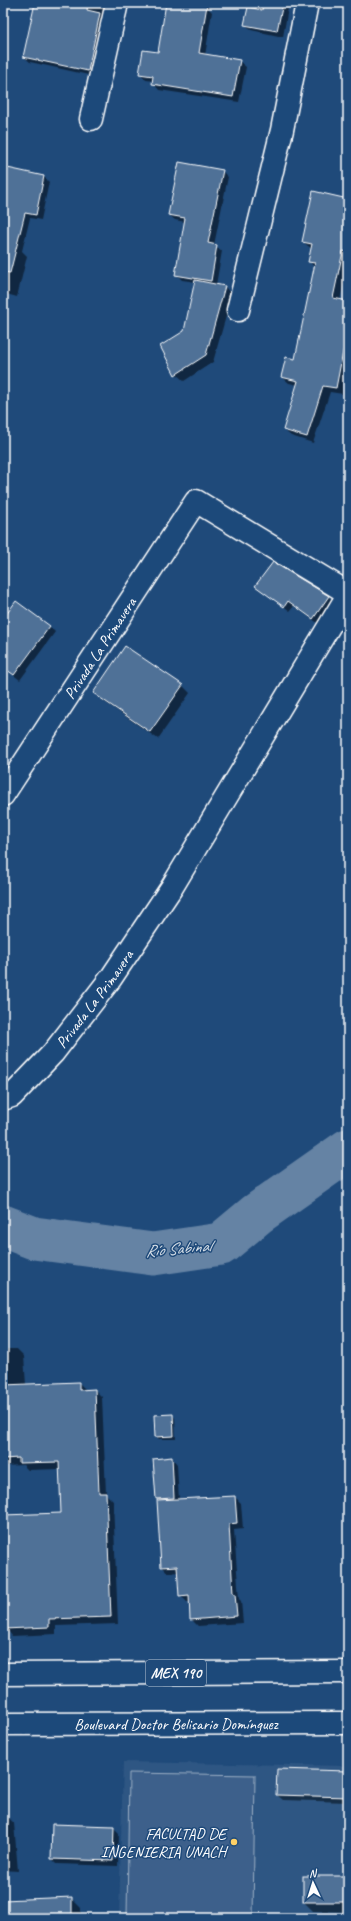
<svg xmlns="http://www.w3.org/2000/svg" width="351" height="1921" font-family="Caveat,sans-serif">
	<rect width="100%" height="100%" fill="#1f4a7a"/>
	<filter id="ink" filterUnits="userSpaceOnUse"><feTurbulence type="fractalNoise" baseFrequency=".025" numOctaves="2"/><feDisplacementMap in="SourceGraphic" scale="8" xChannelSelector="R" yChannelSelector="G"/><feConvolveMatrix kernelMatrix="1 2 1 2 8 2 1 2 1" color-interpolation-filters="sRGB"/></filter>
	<g filter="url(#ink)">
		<path fill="#2e5683" d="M 123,1762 L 348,1766 L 348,1918 L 119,1918 Z"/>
		<path fill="#3c618b" stroke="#9eb0c5" d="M 129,1773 L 255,1775 L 253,1918 L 127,1918 Z"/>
		<g fill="#0007">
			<path d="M 36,3 L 108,3 L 93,76 L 30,62 L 24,57 Z"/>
			<path d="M 167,3 L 210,3 L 209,9 L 212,12 L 205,56 L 239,61 L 246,67 L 239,102 L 159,90 L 153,83 L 154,81 L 146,80 L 140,73 L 158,53 Z"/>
			<path d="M 253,3 L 289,3 L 283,37 L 251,30 L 246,25 Z"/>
			<path d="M 3,169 L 44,177 L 49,182 L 41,220 L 30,218 L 22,251 L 27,256 L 17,297 L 3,293 Z"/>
			<path d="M 222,171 L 228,177 L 214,245 L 222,251 L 216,285 L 225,287 L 232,295 L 213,362 L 184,381 L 176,374 L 196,282 L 182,280 L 176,274 L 185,222 L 175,220 L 169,215 Z"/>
			<path d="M 348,200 L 348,264 L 340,300 L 348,302 L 348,368 L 343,394 L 330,392 L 313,443 L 291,436 L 284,430 L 298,385 L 289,383 L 282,377 L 296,360 L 315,268 L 309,261 L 312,249 L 303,242 Z"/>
			<path d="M 273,563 L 329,597 L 334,603 L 319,624 L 294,606 L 290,611 L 257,586 Z"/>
			<path d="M 3,621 L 49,626 L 55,632 L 20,680 L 3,667 Z"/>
			<path d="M 125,647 L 183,686 L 190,693 L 158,739 L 102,700 L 94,692 Z"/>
			<path d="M 3,1349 L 17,1349 L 24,1356 L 26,1385 L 79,1383 L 86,1390 L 95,1390 L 102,1397 L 106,1494 L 113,1501 L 118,1624 L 56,1626 L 56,1634 L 12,1636 L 9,1632 L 3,1632 L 3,1516 L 62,1514 L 60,1469 L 28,1470 L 23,1465 L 5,1466 L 3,1464 Z"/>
			<path d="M 172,1415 L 175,1418 L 176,1439 L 159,1439 L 156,1437 Z"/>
			<path d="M 172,1458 L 177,1464 L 179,1500 L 235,1497 L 241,1503 L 243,1529 L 234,1530 L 239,1599 L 241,1601 L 243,1623 L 198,1626 L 191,1619 L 190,1602 L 187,1602 L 180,1595 L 179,1572 L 168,1573 L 162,1566 L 159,1501 L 157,1498 Z"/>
			<path d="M 348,1772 L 348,1802 L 283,1800 L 277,1795 Z"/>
			<path d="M 3,1813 L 14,1823 L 18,1871 L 3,1870 Z"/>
			<path d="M 113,1827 L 119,1833 L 118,1866 L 57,1864 L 52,1859 Z"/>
			<path d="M 348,1877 L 348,1912 L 313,1911 L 304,1902 Z"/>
			<path d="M 71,1898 L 81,1908 L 81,1918 L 3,1918 L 3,1901 Z"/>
		</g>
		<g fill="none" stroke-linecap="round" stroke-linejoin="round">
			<path stroke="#6583a4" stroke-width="43" d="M 3,1226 L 34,1238 L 153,1254 L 221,1244 L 257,1214 L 348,1150"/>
		</g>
		<g fill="#507197" stroke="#fff">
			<path d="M 35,3 L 88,3 L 87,10 L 100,13 L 88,71 L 23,57 Z"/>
			<path d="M 166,3 L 207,5 L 199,53 L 240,60 L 233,97 L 152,84 L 153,76 L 139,74 L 143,50 L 158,52 Z"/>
			<path d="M 263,3 L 283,3 L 277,31 L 244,25 L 248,7 L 262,10 Z"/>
			<path d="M 179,162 L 223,170 L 208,243 L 217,245 L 211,281 L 175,275 L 185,218 L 168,215 Z"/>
			<path d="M 3,167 L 44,176 L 36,215 L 25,213 L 10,273 L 3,272 Z"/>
			<path d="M 313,191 L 348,199 L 348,252 L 343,251 L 333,298 L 348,301 L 348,326 L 336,388 L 323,386 L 307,437 L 283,430 L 298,381 L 281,377 L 286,357 L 295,359 L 315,263 L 308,262 L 312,244 L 302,242 Z"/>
			<path d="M 195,280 L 225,286 L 206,355 L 175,375 L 160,346 L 184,331 Z"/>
			<path d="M 273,562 L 329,596 L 313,619 L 288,601 L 284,607 L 255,586 Z"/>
			<path d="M 16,601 L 50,626 L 14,675 L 3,667 L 3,619 Z"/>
			<path d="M 125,646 L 183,685 L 150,732 L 93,693 Z"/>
			<path d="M 79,1382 L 79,1390 L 95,1389 L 99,1493 L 106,1493 L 111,1617 L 49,1619 L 49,1627 L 4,1629 L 3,1515 L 61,1513 L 59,1462 L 19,1463 L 19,1458 L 3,1459 L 3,1385 Z"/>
			<path d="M 173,1414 L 174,1436 L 155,1437 L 154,1415 Z"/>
			<path d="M 172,1457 L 174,1498 L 156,1499 L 153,1459 Z"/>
			<path d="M 235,1496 L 237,1523 L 229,1524 L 233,1594 L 235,1594 L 237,1616 L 190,1620 L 189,1595 L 179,1596 L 177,1566 L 161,1567 L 157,1500 Z"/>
			<path d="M 277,1769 L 348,1771 L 348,1797 L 276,1795 Z"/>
			<path d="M 52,1824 L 114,1826 L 113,1861 L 51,1859 Z"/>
			<rect x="303" y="1876" width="45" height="26"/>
			<path d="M 72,1897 L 72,1918 L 3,1918 L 3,1900 Z"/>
		</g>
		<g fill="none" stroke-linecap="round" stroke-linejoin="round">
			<defs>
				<g id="minor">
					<path d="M 91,119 L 117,3"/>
					<path d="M 238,310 L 282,130 L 307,3"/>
					<path id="s1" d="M 3,795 L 196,501 L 348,593"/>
					<path id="s2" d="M 3,1099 L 12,1096 L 53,1053 L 111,978 L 172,887 L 348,595"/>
				</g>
				<g id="primary">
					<path d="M 3,1674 L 348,1672"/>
					<path id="s3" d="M 3,1724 L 348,1723"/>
				</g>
			</defs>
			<use href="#minor" stroke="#fff" stroke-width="25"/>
			<use href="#primary" stroke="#fff" stroke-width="25"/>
			<use href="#minor" stroke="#1f4a7a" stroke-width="22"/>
			<use href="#primary" stroke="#1f4a7a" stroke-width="22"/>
		</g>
	</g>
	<circle fill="#ffd166" stroke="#1f4a7a" stroke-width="1.5" cx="234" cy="1842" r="4"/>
	<g text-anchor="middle" stroke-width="3" stroke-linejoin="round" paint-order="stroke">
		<rect fill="#1f4a7a" stroke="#bcc9d7" stroke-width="1" x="146" y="1660" width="60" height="26" rx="3"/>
		<g font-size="15" font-weight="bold" fill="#fff">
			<text x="176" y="1678">MEX 190</text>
		</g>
		<g font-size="16" fill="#fff" stroke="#1f4a7a">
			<text dy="6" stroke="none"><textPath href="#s1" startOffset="176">Privada La Primavera</textPath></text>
			<text dy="6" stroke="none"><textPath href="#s2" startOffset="137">Privada La Primavera</textPath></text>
			<text dy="6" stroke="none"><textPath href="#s3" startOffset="173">Boulevard Doctor Belisario Domínguez</textPath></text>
		</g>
		<g font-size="16" fill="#fff" stroke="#1f4a7a" text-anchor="end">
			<text x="226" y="1839">FACULTAD DE<tspan x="226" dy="18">INGENIERIA UNACH</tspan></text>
		</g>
		<g font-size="17" font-style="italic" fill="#d8e0e8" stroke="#1f4a7a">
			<text transform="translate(178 1248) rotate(-5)" y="6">Río Sabinal</text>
		</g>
	</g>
	<rect width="351" height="1921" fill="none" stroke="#1f4a7a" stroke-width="16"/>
	<rect x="8" y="8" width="335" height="1905" fill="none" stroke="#fff" stroke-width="1.5" filter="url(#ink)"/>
	<g transform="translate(313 1883) rotate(356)" stroke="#1f4a7a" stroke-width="3" paint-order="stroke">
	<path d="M0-3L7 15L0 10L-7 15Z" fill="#ffffff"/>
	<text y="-6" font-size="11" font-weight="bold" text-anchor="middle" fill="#ffffff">N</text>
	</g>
</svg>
